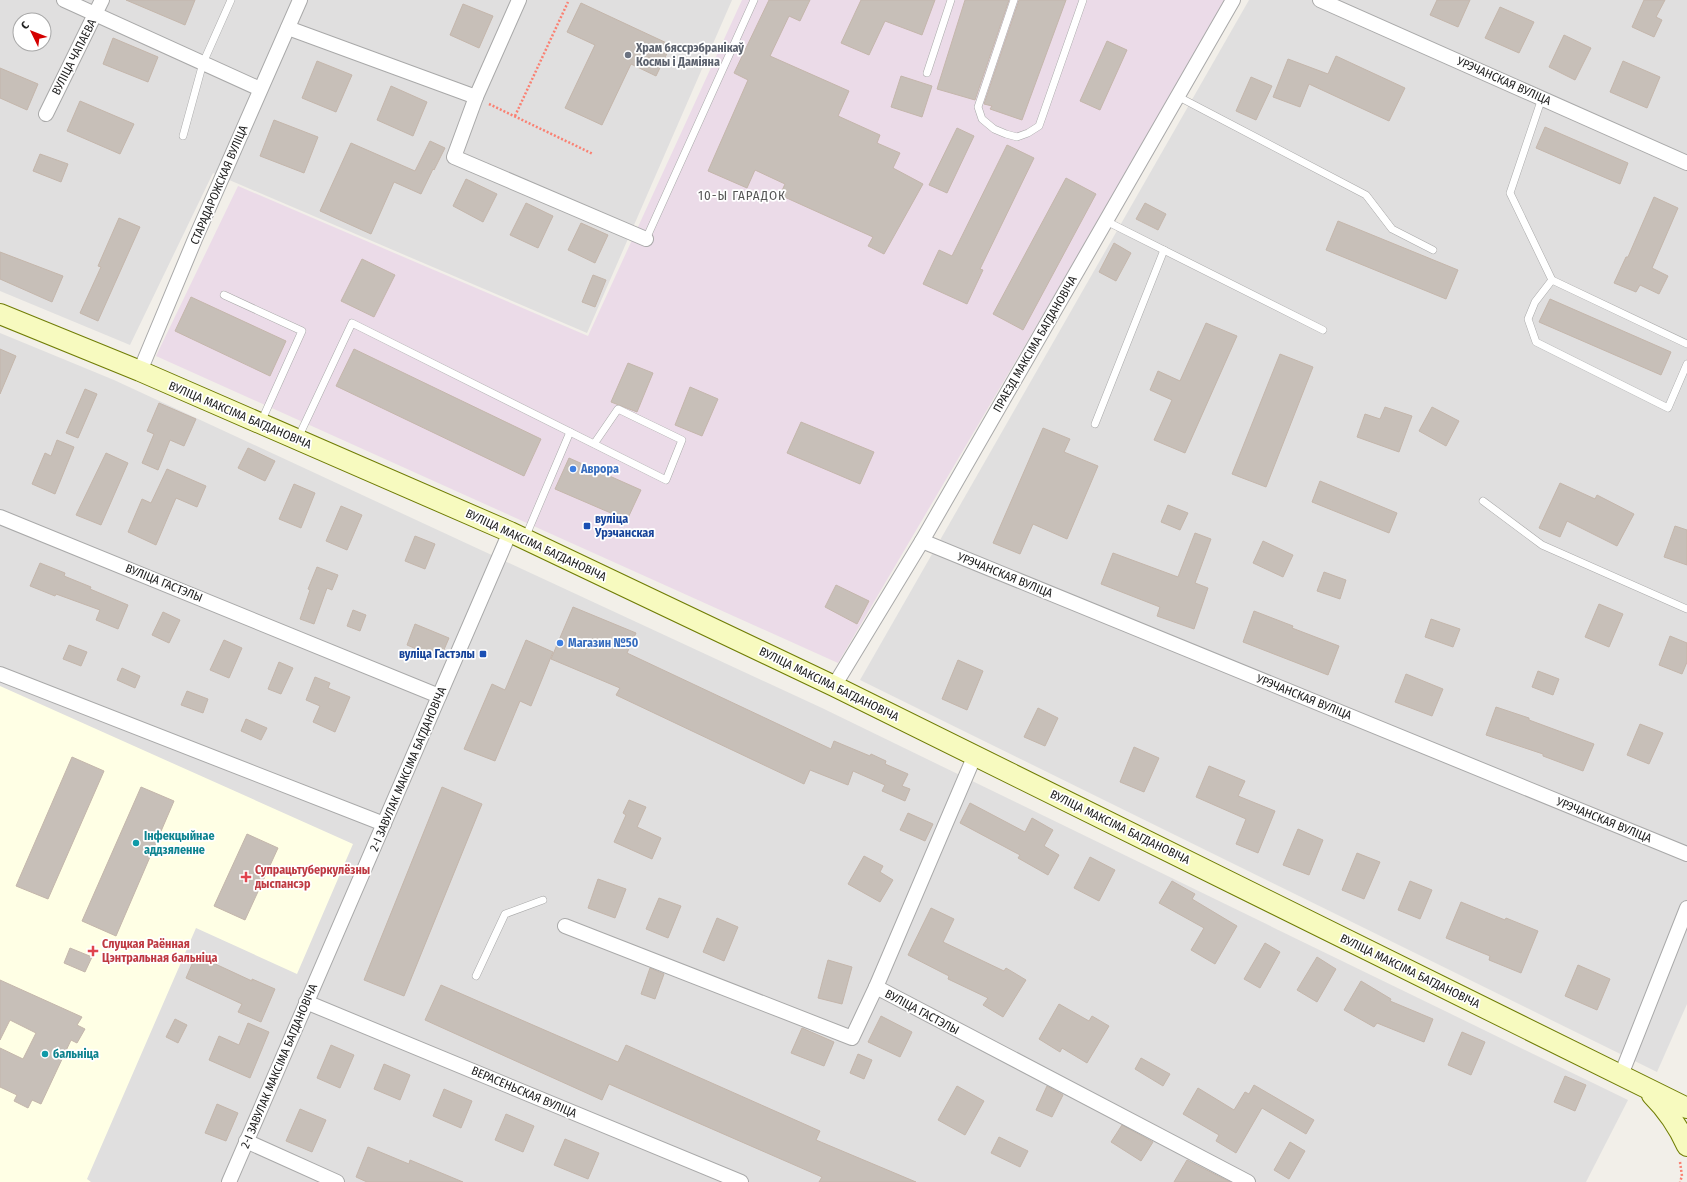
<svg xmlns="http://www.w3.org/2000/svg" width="1687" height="1182" font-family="'Fira Sans Condensed',sans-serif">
	<rect width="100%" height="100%" fill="#f2efe9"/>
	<g fill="#e0dfdf" fill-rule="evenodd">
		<path d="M 0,0 L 732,0 L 587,333 L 213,173 L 130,345 L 0,291 ZM 20,20 L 44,20 L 44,44 L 20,44 Z"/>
		<path d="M 1249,0 L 1687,0 L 1687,1004 L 1657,1072 L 860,680 Z"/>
		<path d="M 0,333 L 114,380 L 822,708 L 1628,1100 L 1586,1182 L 0,1182 Z"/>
	</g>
	<path fill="#ebdbe8" d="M 742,0 L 1228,0 L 838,663 L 156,356 L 238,186 L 588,336 Z"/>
	<path fill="#ffffe5" d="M 0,686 L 353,844 L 297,974 L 196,928 L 87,1179 L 91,1182 L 0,1182 Z"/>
	<g fill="#c7bfb8" stroke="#c4b6ab">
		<path d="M 126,0 L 195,0 L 185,25 Z"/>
		<path d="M 769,0 L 810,0 L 800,21 L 789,16 L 770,56 L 849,91 L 838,116 L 880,135 L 877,143 L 900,153 L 893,168 L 923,184 L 884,254 L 868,246 L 873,237 L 780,195 L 785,184 L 755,170 L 747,188 L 708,171 L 748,80 L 734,73 Z"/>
		<path d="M 861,0 L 935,0 L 922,35 L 885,21 L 869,55 L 841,43 Z"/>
		<path d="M 965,0 L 1009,0 L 975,100 L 937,89 Z"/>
		<path d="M 1019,0 L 1066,0 L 1022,120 L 990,109 L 992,106 L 984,104 Z"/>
		<path d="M 1437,0 L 1470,0 L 1458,27 L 1430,15 Z"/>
		<path d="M 1644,0 L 1665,0 L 1656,17 L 1662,20 L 1654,37 L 1632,27 Z"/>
		<path d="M 581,3 L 671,45 L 656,76 L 631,64 L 602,125 L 565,108 L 595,45 L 567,32 Z"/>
		<path d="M 463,4 L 493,16 L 479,48 L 450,35 Z"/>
		<path d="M 1500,7 L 1534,22 L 1519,53 L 1485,38 Z"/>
		<path d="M 1564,35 L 1591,48 L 1575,80 L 1549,67 Z"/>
		<path d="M 113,38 L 158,57 L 148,82 L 103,64 Z"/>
		<path d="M 1107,41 L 1127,50 L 1100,110 L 1080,101 Z"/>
		<path d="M 1336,56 L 1405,88 L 1389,121 L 1309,84 L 1300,107 L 1273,97 L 1288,59 L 1328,74 Z"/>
		<path d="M 317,61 L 352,75 L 336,112 L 302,98 Z"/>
		<path d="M 1623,61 L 1660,77 L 1647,108 L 1610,92 Z"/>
		<path d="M 0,68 L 38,84 L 27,110 L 0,98 Z"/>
		<path d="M 901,76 L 932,86 L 922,117 L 891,107 Z"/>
		<path d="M 1251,77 L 1272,86 L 1256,120 L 1236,111 Z"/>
		<path d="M 391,86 L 427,102 L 413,136 L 377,120 Z"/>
		<path d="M 80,101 L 134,124 L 120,154 L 67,131 Z"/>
		<path d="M 274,120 L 318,137 L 304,173 L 260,156 Z"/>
		<path d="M 1545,127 L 1628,163 L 1620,184 L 1536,148 Z"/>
		<path d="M 957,128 L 974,136 L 947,193 L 929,185 Z"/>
		<path d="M 430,141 L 445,148 L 434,170 L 433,169 L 421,194 L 394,182 L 371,234 L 320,211 L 351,143 L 415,171 Z"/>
		<path d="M 1007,145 L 1034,158 L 980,269 L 983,270 L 967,304 L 923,284 L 939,250 L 952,256 Z"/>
		<path d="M 40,154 L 68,164 L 61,182 L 33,171 Z"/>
		<path d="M 1066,178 L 1096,194 L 1023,330 L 993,314 Z"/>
		<path d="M 466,179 L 497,194 L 483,222 L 453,206 Z"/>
		<path d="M 1654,197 L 1678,208 L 1652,268 L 1668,276 L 1659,294 L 1640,285 L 1636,292 L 1614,283 L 1626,257 L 1628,257 Z"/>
		<path d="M 526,203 L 553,216 L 538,248 L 510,235 Z"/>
		<path d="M 1145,203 L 1166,214 L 1158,230 L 1136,219 Z"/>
		<path d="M 119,218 L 140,227 L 98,321 L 80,313 L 101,267 L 98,266 Z"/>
		<path d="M 1338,221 L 1458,270 L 1446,299 L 1326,250 Z"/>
		<path d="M 581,223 L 608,235 L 595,263 L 568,250 Z"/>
		<path d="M 1114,243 L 1131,253 L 1116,281 L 1099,272 Z"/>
		<path d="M 0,252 L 63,276 L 52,302 L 0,279 Z"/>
		<path d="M 362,259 L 395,275 L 374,317 L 341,301 Z"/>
		<path d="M 593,275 L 606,280 L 595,307 L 582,302 Z"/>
		<path d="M 191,297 L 286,341 L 270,376 L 175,331 Z"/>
		<path d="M 1550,299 L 1671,352 L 1661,375 L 1539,322 Z"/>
		<path d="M 1206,323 L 1237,336 L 1185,453 L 1154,440 L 1172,400 L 1150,390 L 1158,371 L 1180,381 Z"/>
		<path d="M 0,349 L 16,356 L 0,394 Z"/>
		<path d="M 354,349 L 541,439 L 524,476 L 336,386 Z"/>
		<path d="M 1280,354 L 1313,367 L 1266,487 L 1232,474 Z"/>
		<path d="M 628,363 L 653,373 L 637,412 L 611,402 Z"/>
		<path d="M 690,387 L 718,399 L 702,436 L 675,425 Z"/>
		<path d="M 85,389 L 97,394 L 78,438 L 66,433 Z"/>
		<path d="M 159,403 L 196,419 L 184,446 L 170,440 L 158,470 L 142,463 L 154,434 L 147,431 Z"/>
		<path d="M 1385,407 L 1412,416 L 1399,452 L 1357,437 L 1365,414 L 1380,419 Z"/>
		<path d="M 1432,407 L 1459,421 L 1446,446 L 1419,431 Z"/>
		<path d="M 801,422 L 874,452 L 860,484 L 787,453 Z"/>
		<path d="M 1043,428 L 1070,439 L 1064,452 L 1098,466 L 1067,539 L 1033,524 L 1020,554 L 993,543 Z"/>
		<path d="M 57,440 L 74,447 L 55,494 L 32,484 L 45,453 L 51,456 Z"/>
		<path d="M 248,448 L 275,461 L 265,481 L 238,468 Z"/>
		<path d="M 106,453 L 128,463 L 101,525 L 76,515 Z"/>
		<path d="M 569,458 L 641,490 L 627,520 L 555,489 Z"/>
		<path d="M 167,469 L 206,486 L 197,507 L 176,498 L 156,545 L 128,532 L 142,499 L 151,503 Z"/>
		<path d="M 1320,481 L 1397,513 L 1389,533 L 1312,502 Z"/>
		<path d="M 1560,483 L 1595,499 L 1597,495 L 1634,514 L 1617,546 L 1567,521 L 1560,537 L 1539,528 Z"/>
		<path d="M 294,484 L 315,493 L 301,528 L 279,519 Z"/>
		<path d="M 1168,505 L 1188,513 L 1180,530 L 1161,522 Z"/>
		<path d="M 341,506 L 362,515 L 347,550 L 326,541 Z"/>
		<path d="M 1675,526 L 1687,530 L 1687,565 L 1664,557 Z"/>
		<path d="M 1195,533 L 1211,539 L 1195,583 L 1208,588 L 1194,629 L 1157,616 L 1160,607 L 1101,584 L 1113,553 L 1178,577 Z"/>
		<path d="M 415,536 L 435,544 L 425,569 L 405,561 Z"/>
		<path d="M 1263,541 L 1293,555 L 1283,577 L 1253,563 Z"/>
		<path d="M 40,563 L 65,573 L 64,576 L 91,587 L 90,589 L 128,605 L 118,629 L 96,620 L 100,610 L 56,594 L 55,596 L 30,586 Z"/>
		<path d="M 317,567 L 338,575 L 332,590 L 327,588 L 314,624 L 300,619 L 310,590 L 308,589 Z"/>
		<path d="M 1324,572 L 1346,580 L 1340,599 L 1317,591 Z"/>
		<path d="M 836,585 L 869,601 L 857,624 L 825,607 Z"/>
		<path d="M 1599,604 L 1623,614 L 1609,647 L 1585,637 Z"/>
		<path d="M 573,607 L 636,633 L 627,653 L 831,749 L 834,741 L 870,756 L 871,754 L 886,761 L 885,764 L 908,774 L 902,786 L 910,789 L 905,801 L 882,791 L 885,785 L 853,771 L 848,785 L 810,770 L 804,784 L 616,695 L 620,688 L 551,659 Z"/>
		<path d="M 353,610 L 366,615 L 360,631 L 347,626 Z"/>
		<path d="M 1254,611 L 1293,626 L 1292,628 L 1339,646 L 1328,675 L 1243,642 Z"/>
		<path d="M 163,612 L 180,620 L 169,643 L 152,635 Z"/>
		<path d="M 1431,619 L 1460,629 L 1453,647 L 1425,637 Z"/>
		<path d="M 415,624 L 449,638 L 440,659 L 407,645 Z"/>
		<path d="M 1670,636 L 1687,643 L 1687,662 L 1682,674 L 1659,665 Z"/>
		<path d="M 224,640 L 242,648 L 229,678 L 210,670 Z"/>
		<path d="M 526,640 L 553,652 L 531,706 L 520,701 L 495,761 L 464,749 L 492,684 L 505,690 Z"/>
		<path d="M 69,645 L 87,652 L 81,666 L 63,659 Z"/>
		<path d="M 958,660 L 983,671 L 967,710 L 942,699 Z"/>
		<path d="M 279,662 L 293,668 L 281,694 L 268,689 Z"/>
		<path d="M 122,668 L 140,676 L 135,688 L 117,680 Z"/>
		<path d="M 1538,671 L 1559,679 L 1553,695 L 1532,687 Z"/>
		<path d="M 1406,674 L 1443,689 L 1432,716 L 1395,702 Z"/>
		<path d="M 315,677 L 330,683 L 328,688 L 350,697 L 335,732 L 313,722 L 320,706 L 306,700 Z"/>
		<path d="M 187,691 L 208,699 L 203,713 L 181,705 Z"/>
		<path d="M 1496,707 L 1529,718 L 1529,720 L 1594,744 L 1583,771 L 1543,756 L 1543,754 L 1486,735 Z"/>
		<path d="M 1038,708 L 1058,718 L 1045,746 L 1024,737 Z"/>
		<path d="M 246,719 L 267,728 L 261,740 L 241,731 Z"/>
		<path d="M 1640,724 L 1663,733 L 1649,764 L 1627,755 Z"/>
		<path d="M 1134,747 L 1159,758 L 1144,792 L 1120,782 Z"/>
		<path d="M 72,757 L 104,771 L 48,899 L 16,886 Z"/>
		<path d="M 1209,766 L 1245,781 L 1238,796 L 1275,811 L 1258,853 L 1236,844 L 1246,819 L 1196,797 Z"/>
		<path d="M 141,787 L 174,801 L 116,936 L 82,921 Z"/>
		<path d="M 442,787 L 482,804 L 404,996 L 364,980 Z"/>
		<path d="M 629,800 L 646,807 L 637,827 L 661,838 L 652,859 L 614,842 L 626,815 L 623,813 Z"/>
		<path d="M 970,803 L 1025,832 L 1032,818 L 1053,830 L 1044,846 L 1059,855 L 1048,875 L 1018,858 L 1020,855 L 960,823 Z"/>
		<path d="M 908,813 L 933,824 L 925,841 L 900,830 Z"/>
		<path d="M 1298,829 L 1323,840 L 1309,875 L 1283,865 Z"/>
		<path d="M 247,834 L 278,848 L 245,920 L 214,906 Z"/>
		<path d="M 1357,853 L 1380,862 L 1364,899 L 1342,890 Z"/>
		<path d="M 864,856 L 883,866 L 880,872 L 893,880 L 880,902 L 848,884 Z"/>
		<path d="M 1090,857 L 1115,870 L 1099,901 L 1074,888 Z"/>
		<path d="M 598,879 L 626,889 L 615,918 L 588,908 Z"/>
		<path d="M 1172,881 L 1195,894 L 1192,899 L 1237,926 L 1215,964 L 1191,950 L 1204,928 L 1159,903 Z"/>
		<path d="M 1410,881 L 1432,890 L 1420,919 L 1398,910 Z"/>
		<path d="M 659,898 L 681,906 L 668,938 L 646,929 Z"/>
		<path d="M 1461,902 L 1505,920 L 1506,918 L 1538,931 L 1521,973 L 1489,960 L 1490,956 L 1446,938 Z"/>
		<path d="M 931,908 L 954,919 L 943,942 L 1004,971 L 1006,968 L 1026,980 L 1003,1017 L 983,1005 L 988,998 L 948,979 L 949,976 L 908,955 Z"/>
		<path d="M 717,918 L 738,927 L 724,961 L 703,952 Z"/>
		<path d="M 1265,943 L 1280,952 L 1260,988 L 1244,979 Z"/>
		<path d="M 70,948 L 92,957 L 85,972 L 64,963 Z"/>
		<path d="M 196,955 L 252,981 L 252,979 L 275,989 L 261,1022 L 238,1012 L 242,1004 L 186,978 Z"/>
		<path d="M 1317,957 L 1336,969 L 1317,1002 L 1297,990 Z"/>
		<path d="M 828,960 L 852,967 L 842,1004 L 818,998 Z"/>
		<path d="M 1578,965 L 1610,979 L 1597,1010 L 1565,996 Z"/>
		<path d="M 650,968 L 664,974 L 655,999 L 641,994 Z"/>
		<path d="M 0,980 L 82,1017 L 77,1025 L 85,1029 L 77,1043 L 71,1040 L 41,1104 L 32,1100 L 28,1108 L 14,1101 L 17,1095 L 0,1087 L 0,1048 L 23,1059 L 36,1033 L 10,1020 L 0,1040 Z"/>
		<path d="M 1361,981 L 1391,999 L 1390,1001 L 1433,1019 L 1424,1042 L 1377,1023 L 1374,1027 L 1344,1010 Z"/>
		<path d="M 441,985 L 618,1062 L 626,1045 L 820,1131 L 816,1140 L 916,1182 L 819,1182 L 822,1177 L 609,1084 L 602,1100 L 425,1020 Z"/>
		<path d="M 1059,1004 L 1089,1021 L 1092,1016 L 1109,1026 L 1087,1063 L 1062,1048 L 1060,1052 L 1039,1039 Z"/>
		<path d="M 881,1016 L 912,1032 L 900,1057 L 868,1042 Z"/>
		<path d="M 175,1019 L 187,1025 L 178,1043 L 166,1037 Z"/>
		<path d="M 248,1023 L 269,1032 L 250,1078 L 209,1060 L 219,1036 L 239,1045 Z"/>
		<path d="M 802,1028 L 834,1042 L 824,1066 L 791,1053 Z"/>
		<path d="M 1462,1032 L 1485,1042 L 1471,1075 L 1448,1065 Z"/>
		<path d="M 331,1045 L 354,1055 L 340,1088 L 317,1078 Z"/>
		<path d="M 858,1054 L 872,1060 L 864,1079 L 850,1073 Z"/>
		<path d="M 1141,1058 L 1170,1074 L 1163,1086 L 1135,1069 Z"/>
		<path d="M 384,1064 L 410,1075 L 400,1100 L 374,1089 Z"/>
		<path d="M 1565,1076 L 1586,1085 L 1575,1111 L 1554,1102 Z"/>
		<path d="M 1254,1085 L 1314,1120 L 1306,1134 L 1262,1108 L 1236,1153 L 1216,1141 L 1219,1135 L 1183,1114 L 1198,1088 L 1234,1110 L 1245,1092 L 1249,1094 Z"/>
		<path d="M 957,1086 L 984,1101 L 965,1135 L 938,1120 Z"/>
		<path d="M 1047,1086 L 1063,1095 L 1052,1117 L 1036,1110 Z"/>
		<path d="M 444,1089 L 472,1101 L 461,1128 L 433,1116 Z"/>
		<path d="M 217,1104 L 238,1113 L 226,1141 L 205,1133 Z"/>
		<path d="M 300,1109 L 326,1120 L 312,1152 L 286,1141 Z"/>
		<path d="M 506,1114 L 534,1126 L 523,1152 L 495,1140 Z"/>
		<path d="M 1122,1125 L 1153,1142 L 1141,1161 L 1111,1142 Z"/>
		<path d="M 999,1137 L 1028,1151 L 1020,1167 L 991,1153 Z"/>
		<path d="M 565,1139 L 599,1153 L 588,1179 L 554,1165 Z"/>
		<path d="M 1290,1142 L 1305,1151 L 1289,1179 L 1274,1170 Z"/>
		<path d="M 368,1147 L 409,1164 L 410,1160 L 463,1182 L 367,1182 L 356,1177 Z"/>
		<path d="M 1187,1160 L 1230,1182 L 1174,1182 Z"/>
	</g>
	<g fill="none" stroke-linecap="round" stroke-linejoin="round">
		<defs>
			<g id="lane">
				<path d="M 1014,0 L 978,107 L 982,119 L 994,129 L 1006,134 L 1017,137 L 1028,133 L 1039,126 L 1083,0"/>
				<path d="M 927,73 L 951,0"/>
				<path d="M 1177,96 L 1366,195 L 1392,229 L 1433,250"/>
				<path d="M 1542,98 L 1510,193 L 1552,280 L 1687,344"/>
				<path d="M 183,136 L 203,63 L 231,0"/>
				<path d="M 1106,221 L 1323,330"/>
				<path d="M 646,239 L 754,0"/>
				<path d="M 1552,280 L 1535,302 L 1528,319 L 1536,342 L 1668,408 L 1687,364"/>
				<path d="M 224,295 L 302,331 L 261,422"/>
				<path d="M 1095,424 L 1164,250"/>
				<path d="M 298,438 L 352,323 L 666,480 L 682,440 L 618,409 L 594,444"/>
				<path d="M 1483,501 L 1542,545 L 1687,609"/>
				<path d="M 525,538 L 570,432"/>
				<path d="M 476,976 L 505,914 L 543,900"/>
			</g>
			<g id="street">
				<path d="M 64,0 L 260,89"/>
				<path d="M 1320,0 L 1687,163"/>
				<path d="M 288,28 L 476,97 L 454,157 L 646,239"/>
				<path d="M 476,97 L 519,0"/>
				<path d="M 46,114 L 102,0"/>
				<path d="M 140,371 L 195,239 L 300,0"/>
				<path d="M 0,517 L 439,696"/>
				<path d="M 922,541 L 1687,854"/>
				<path d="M 0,674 L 384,824"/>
				<path d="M 834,686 L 922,541 L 1233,0"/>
				<path d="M 565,926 L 852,1038 L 876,987 L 975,755"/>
				<path d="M 876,987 L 1248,1182"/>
				<path d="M 306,1002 L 741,1182"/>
				<path d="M 1621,1075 L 1687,908"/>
				<path d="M 246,1141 L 337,1182"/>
				<path d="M 229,1182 L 510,532"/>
			</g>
			<g id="secondary">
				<path d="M 0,314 L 140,371 L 510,532 L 834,686 L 1687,1108"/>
				<path d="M 1652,1095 C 1667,1110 1678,1126 1687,1146"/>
			</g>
		</defs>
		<use href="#lane" stroke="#a9a9a9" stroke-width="8"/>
		<use href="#street" stroke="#a9a9a9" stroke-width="16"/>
		<use href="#secondary" stroke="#707d05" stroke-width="22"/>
		<g stroke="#fa8072" stroke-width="2.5" stroke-dasharray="2 2" stroke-linecap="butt">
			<path d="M 489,104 L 593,154"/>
			<path d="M 515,116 L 568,2"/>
			<path d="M 1680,1162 L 1682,1176 L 1680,1182"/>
		</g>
		<use href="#lane" stroke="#fff" stroke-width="7"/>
		<use href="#street" stroke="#fff" stroke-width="14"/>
		<use href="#secondary" stroke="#f7fabf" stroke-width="20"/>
	</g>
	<circle fill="#6b7280" stroke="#fff" stroke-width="1.5" cx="628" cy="55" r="4"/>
	<g fill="#3f7fe0" stroke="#fff" stroke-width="1.5">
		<circle cx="573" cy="469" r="4"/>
		<circle cx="560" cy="643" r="4"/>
	</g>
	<g fill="#1a4fb4" stroke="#fff" stroke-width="1.5">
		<rect x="583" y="522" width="8" height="8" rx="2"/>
		<rect x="479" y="650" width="8" height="8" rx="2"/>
	</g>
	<g fill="#0f9aa8" stroke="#fff" stroke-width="1.5">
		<circle cx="136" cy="843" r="4"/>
		<circle cx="45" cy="1054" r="4"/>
	</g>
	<g fill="#e0444e" stroke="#fff" stroke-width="1.5">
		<path d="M244 871h4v4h4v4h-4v4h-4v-4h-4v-4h4z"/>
		<path d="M91 945h4v4h4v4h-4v4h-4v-4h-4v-4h4z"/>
	</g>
	<g text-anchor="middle" stroke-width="3.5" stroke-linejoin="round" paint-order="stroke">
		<g font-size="12" font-weight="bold" fill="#5b616d" stroke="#fff" text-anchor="start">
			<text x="636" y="52">Храм бяссрэбранікаў<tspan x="636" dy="14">Космы і Даміяна</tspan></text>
		</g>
		<g font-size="12" fill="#222" stroke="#fff">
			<text transform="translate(74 57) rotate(-63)" y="4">ВУЛІЦА ЧАПАЕВА</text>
			<text transform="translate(1504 81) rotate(24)" y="4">УРЭЧАНСКАЯ ВУЛІЦА</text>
			<text transform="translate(219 185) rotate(-67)" y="4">СТАРАДАРОЖСКАЯ ВУЛІЦА</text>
			<text transform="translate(1035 344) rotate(-60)" y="4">ПРАЕЗД МАКСІМА БАГДАНОВІЧА</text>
			<text transform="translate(240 415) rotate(23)" y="4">ВУЛІЦА МАКСІМА БАГДАНОВІЧА</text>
			<text transform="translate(536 545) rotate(25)" y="4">ВУЛІЦА МАКСІМА БАГДАНОВІЧА</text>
			<text transform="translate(1005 575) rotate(22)" y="4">УРЭЧАНСКАЯ ВУЛІЦА</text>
			<text transform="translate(164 583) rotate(22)" y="4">ВУЛІЦА ГАСТЭЛЫ</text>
			<text transform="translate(829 684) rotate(26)" y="4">ВУЛІЦА МАКСІМА БАГДАНОВІЧА</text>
			<text transform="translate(1304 697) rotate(22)" y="4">УРЭЧАНСКАЯ ВУЛІЦА</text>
			<text transform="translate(408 769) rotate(-67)" y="4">2-І ЗАВУЛАК МАКСІМА БАГДАНОВІЧА</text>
			<text transform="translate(1604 820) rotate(22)" y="4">УРЭЧАНСКАЯ ВУЛІЦА</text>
			<text transform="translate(1120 827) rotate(26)" y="4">ВУЛІЦА МАКСІМА БАГДАНОВІЧА</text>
			<text transform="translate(1410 971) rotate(26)" y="4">ВУЛІЦА МАКСІМА БАГДАНОВІЧА</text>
			<text transform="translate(922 1012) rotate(28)" y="4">ВУЛІЦА ГАСТЭЛЫ</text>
			<text transform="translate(279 1066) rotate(-67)" y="4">2-І ЗАВУЛАК МАКСІМА БАГДАНОВІЧА</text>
			<text transform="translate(524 1092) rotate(23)" y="4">ВЕРАСЕНЬСКАЯ ВУЛІЦА</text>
		</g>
		<g font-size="12" font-weight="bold" fill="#366cbe" stroke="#fff" text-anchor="start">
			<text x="581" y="473">Аврора</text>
			<text x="568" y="647">Магазин №50</text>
		</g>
		<g font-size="12" font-weight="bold" fill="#164399" stroke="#fff" text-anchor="start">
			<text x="595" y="523">вуліца<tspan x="595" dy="14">Урэчанская</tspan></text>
			<text x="475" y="658" text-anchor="end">вуліца Гастэлы</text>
		</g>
		<g font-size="12" font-weight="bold" fill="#0d838f" stroke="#fff" text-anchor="start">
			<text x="144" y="840">Інфекцыйнае<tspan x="144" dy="14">аддзяленне</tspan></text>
			<text x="53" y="1058">бальніца</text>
		</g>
		<g font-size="12" font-weight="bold" fill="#be3a42" stroke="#fff" text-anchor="start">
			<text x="255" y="874">Супрацьтуберкулёзны<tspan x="255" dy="14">дыспансэр</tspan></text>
			<text x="102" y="948">Слуцкая Раённая<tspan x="102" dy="14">Цэнтральная бальніца</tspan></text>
		</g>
		<g font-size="13" letter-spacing="1" fill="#555" stroke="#fff">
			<text x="742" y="200">10-Ы ГАРАДОК</text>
		</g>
	</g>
	<g transform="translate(32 32) rotate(313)"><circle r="19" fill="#ffffff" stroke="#a7a7a7"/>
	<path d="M0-3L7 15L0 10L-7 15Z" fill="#d40000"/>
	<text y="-6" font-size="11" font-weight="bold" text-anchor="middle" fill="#222222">С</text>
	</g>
</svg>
